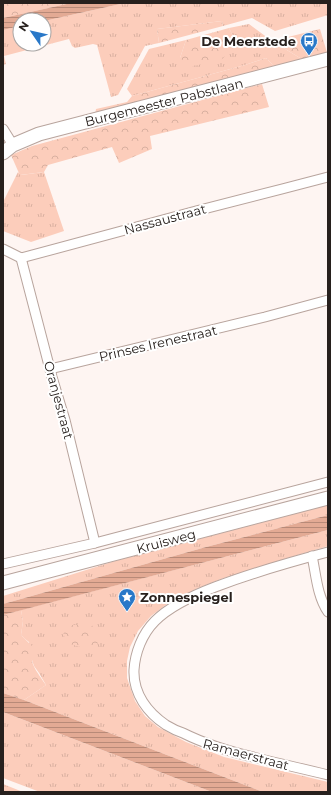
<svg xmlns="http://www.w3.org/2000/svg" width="331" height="795" font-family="Montserrat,sans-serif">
	<defs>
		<pattern id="grass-tufts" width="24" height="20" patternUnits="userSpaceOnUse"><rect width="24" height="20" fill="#fccdbb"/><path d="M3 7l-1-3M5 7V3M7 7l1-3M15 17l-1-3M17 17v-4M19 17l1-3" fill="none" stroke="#d8b0a0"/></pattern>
		<pattern id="forest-crowns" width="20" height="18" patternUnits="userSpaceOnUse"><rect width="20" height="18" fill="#fccdbb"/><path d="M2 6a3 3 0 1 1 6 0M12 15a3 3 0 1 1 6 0" fill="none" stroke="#d8b0a0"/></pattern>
		<pattern id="water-rules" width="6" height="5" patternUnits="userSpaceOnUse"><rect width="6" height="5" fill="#e3aa94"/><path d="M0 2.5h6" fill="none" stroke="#b88a78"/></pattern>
	</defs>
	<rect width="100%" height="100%" fill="#fef5f2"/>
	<g fill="url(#grass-tufts)">
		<path d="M 125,3 L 328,3 L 328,15 L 275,31 L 252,18 L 223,26 L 222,21 L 157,29 L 159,43 L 145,46 L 118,95 L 111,97 L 97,45 L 93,44 L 75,48 L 72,46 L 69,39 L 4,56 L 6,64 L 3,65 L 3,30 L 20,26 L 20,44 L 44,44 L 44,21 Z"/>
		<path d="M 249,24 L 272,41 L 305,61 L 276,68 L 266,58 L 245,65 L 132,96 L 127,89 L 149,49 L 186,40 L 180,58 L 237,44 L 229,28 Z"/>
		<path d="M 18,172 L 21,175 L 44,172 L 64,231 L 31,242 L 3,231 L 3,202 Z"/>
		<path d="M 328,505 L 328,515 L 206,547 L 3,604 L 3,596 L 115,561 Z"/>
		<path d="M 328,530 L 328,546 L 281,560 L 221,579 L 198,588 L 167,604 L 151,616 L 138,631 L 130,647 L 127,661 L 127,678 L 135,701 L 145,716 L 158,727 L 186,742 L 224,757 L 328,782 L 328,792 L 263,792 L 24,700 L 46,685 L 39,673 L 34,666 L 32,660 L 29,642 L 25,639 L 21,635 L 23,621 L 21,610 Z"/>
		<path d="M 3,712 L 16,717 L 212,792 L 40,792 L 3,778 Z"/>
		<path d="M 3,784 L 23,792 L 3,792 Z"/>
	</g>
	<g fill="url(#forest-crowns)">
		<path d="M 3,3 L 71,3 L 3,18 Z"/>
		<path d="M 222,21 L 223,26 L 159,43 L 157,29 Z"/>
		<path d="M 229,28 L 237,44 L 222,59 L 190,67 L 180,58 L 186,40 Z"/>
		<path d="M 320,29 L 328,56 L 305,61 L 272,41 Z"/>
		<path d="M 266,58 L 276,68 L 95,115 L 96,109 L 127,102 L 132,96 L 245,65 Z"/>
		<path d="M 262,84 L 269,107 L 150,136 L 152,149 L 119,163 L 112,147 L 48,165 L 44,172 L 20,175 L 18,171 L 11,155 L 32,146 Z"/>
		<path d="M 21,610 L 23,621 L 21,635 L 35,649 C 34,652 32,656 32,659 C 31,665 42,679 46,685 L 24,700 L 3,693 L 3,615 Z"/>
		<path d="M 90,622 L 102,642 L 84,648 L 66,643 L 62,627 Z"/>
	</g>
	<g fill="url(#water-rules)">
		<path d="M 71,3 L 125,3 L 44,21 L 44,20 L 20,20 L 20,26 L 3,30 L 3,18 Z"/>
		<path d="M 328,515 L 328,530 L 3,615 L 3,604 L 206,547 Z"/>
		<path d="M 3,693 L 24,700 L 263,792 L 212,792 L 3,712 Z"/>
	</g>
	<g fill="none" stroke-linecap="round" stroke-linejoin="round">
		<defs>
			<g id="street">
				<path d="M 3,129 L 13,145"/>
				<path d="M 3,249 L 21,258 L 196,211 L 282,189 L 328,177"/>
				<path d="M 21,258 L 52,377 L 65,420 L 95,543"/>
				<path d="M 50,369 L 265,317 L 328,300"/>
				<path d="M 328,552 C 290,562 252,573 215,587 C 194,595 171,605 155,621 C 142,634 135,653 134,670 C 133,694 148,713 166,725 C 171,728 177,731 183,733 C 207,745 231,752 257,758 C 281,764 304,769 328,775"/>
				<path d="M 312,556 C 316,574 317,596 328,612"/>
				<path d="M 3,564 L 95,543 L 328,482"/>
			</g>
			<g id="secondary">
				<path d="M 3,153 L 13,145 L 39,134 L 328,59"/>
				<path d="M 3,583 L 328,498"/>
			</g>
		</defs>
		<use href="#street" stroke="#b8a49d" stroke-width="11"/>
		<use href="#secondary" stroke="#b8a49d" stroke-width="15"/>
		<use href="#street" stroke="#fff" stroke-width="9"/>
		<use href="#secondary" stroke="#fff" stroke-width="13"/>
	</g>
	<defs>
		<symbol id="bus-pin" viewBox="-11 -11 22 30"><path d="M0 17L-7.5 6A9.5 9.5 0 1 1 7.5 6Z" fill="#2978c8" stroke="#fff"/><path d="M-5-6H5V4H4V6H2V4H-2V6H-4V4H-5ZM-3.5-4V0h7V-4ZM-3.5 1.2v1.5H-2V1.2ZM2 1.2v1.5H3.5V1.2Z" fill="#fff"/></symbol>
		<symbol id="sight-pin" viewBox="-11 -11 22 30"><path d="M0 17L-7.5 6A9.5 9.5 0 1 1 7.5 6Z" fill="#2978c8" stroke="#fff"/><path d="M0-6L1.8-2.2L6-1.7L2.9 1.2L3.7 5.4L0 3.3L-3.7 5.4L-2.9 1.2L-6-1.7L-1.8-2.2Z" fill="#fff"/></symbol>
	</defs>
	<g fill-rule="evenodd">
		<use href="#bus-pin" x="299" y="31" width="20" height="27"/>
		<use href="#sight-pin" x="117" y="587" width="20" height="27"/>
	</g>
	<g text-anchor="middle" stroke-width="4" stroke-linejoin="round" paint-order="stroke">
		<g font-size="13" font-weight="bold" fill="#27201d" stroke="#fff" text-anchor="end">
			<text x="296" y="46">De Meerstede</text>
			<text x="140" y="602" text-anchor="start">Zonnespiegel</text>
		</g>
		<g font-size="13" fill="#27201d" stroke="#fff">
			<text transform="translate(164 102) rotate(-14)" y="5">Burgemeester Pabstlaan</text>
			<text transform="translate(165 219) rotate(-15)" y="5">Nassaustraat</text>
			<text transform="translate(158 343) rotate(-13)" y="5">Prinses Irenestraat</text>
			<text transform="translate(59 400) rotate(75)" y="5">Oranjestraat</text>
			<text transform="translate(166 541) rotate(-15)" y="5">Kruisweg</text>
			<text transform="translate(246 754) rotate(15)" y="5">Ramaerstraat</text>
		</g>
	</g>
	<rect width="331" height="795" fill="none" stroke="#27201d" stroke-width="8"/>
	<g transform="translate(32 32) rotate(304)"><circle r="19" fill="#ffffff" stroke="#a9a6a5"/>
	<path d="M0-3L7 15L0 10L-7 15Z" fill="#2978c8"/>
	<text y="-6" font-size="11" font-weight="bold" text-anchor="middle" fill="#27201d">N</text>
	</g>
</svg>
